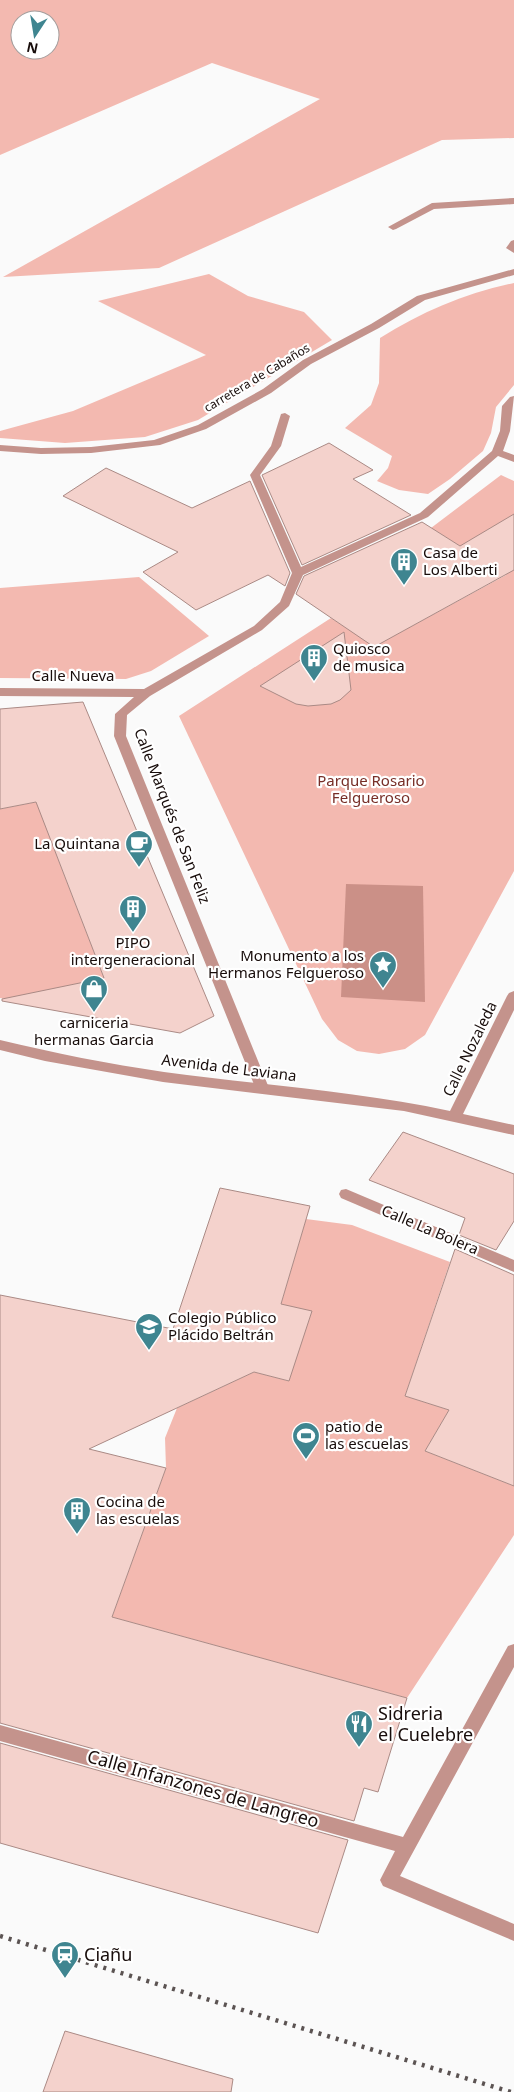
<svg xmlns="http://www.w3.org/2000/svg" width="514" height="2092" font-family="'Noto Sans',sans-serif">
	<rect width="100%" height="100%" fill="#fafafa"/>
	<g fill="#f3b9b0" fill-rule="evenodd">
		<path d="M 0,0 L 514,0 L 514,138 L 442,140 L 159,268 L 3,277 L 320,99 L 212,63 L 0,155 ZM 20,20 L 50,20 L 50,50 L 20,50 Z"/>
		<path d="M 209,274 L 248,296 L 304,312 L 332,340 L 198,420 L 145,437 L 65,443 L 0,438 L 0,431 L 73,411 L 206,355 L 98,301 Z"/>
		<path d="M 514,283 L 514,385 L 496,407 L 491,433 L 483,451 L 450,479 L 428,494 L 399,490 L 377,481 L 388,468 L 392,456 L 345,428 L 371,405 L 379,383 L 380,338 C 422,312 465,293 514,283 Z"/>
		<path d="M 501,475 L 514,481 L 514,871 L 425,1035 L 405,1049 L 379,1054 L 357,1051 L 338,1040 L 322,1019 L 179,716 L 331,618 L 375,646 L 506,575 L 431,528 Z"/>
		<path d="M 139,577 L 209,636 L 151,671 L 126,679 L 0,678 L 0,588 Z"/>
		<path d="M 47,800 L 58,859 L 104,978 L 71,985 L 60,1011 L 0,998 L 0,809 Z"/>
		<path d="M 306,1219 L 352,1225 L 450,1262 L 405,1396 L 449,1410 L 425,1451 L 514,1486 L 514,1535 L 407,1698 L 112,1617 L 166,1468 L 165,1438 L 177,1408 L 254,1372 L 289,1381 L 281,1304 Z"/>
	</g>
	<path fill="#cb9087" d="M 346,884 L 423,886 L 425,1002 L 341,997 Z"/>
	<g fill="#f4d2cc" stroke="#aa8a85">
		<path d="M 329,443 L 373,470 L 353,479 L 411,515 L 302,565 L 262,475 Z"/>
		<path d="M 106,468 L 192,508 L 250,481 L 290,573 L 285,586 L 268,575 L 196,610 L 143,572 L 178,552 L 63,496 Z"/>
		<path d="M 514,514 L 514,570 L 374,647 L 296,594 L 304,576 L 422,522 L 460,546 Z"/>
		<path d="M 344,632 L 351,690 L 340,700 L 331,704 L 308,706 L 296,704 L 260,686 Z"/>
		<path d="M 83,702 L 214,1016 L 180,1033 L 2,1001 L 2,999 L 104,978 L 36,802 L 0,809 L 0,709 Z"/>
		<path d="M 403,1132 L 514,1174 L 514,1221 L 496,1250 L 459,1235 L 465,1218 L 369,1180 Z"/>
		<path d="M 220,1188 L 310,1206 L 281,1304 L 312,1311 L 289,1381 L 254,1372 L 89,1449 L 166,1468 L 112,1617 L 407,1698 L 378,1792 L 364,1788 L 354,1821 L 0,1723 L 0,1295 L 173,1329 Z"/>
		<path d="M 455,1249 L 514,1275 L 514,1486 L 425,1451 L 449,1410 L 405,1396 Z"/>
		<path d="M 0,1743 L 348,1840 L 318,1933 L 0,1843 Z"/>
		<path d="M 65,2031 L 233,2079 L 231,2092 L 43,2092 Z"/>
	</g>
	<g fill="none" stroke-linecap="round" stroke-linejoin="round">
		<g fill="#c4938c" fill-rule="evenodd">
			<path d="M 514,198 L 514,204 L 434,209 L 396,229 L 393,230 L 388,227 L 432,203 Z"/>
			<path d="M 514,240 L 514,253 L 506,248 L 511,241 Z"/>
			<path d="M 514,269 L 514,275 L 425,300 L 379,328 L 311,364 L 271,393 L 206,429 L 160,445 L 91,453 L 41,454 L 0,451 L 0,445 L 41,448 L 91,447 L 154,440 L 198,425 L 263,389 L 303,360 L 371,324 L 417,296 Z"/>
			<path d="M 514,396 L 510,431 L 503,451 L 514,455 L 514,462 L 498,456 L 428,517 L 303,575 L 289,606 L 262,630 L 150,696 L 127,715 L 126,736 L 269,1088 L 267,1092 L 257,1092 L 114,736 L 115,714 L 134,697 L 0,696 L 0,688 L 144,689 L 254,626 L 280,602 L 292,573 L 250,475 L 271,446 L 281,414 L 285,413 L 290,416 L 281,446 L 260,475 L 301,567 L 420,513 L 492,451 L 500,431 L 502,406 L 510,397 Z"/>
			<path d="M 346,1189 L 514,1260 L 514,1272 L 341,1198 L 339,1194 L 341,1190 Z"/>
			<path d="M 514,1644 L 514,1667 L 400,1876 L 514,1924 L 514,1941 L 383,1886 L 380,1880 L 395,1851 L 0,1741 L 0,1725 L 403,1837 L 508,1646 Z"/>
		</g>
		<path fill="#c4938c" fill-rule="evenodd" d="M 514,991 L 514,1010 L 463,1114 L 514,1125 L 514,1135 L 404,1111 L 163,1082 L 45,1061 L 0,1050 L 0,1040 C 54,1053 109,1064 164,1072 C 260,1085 356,1091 450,1111 L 507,996 L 509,993 Z"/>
		<path stroke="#5b5352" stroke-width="4.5" stroke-dasharray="3 6" stroke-linecap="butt" d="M 0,1936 L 511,2092"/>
	</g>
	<defs>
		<symbol id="building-pin" viewBox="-11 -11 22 30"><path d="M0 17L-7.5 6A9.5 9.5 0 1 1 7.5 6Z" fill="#3f8590" stroke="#fff"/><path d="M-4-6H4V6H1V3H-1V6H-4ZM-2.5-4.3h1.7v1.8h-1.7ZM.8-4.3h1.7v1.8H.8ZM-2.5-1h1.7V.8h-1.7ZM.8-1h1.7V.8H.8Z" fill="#fff"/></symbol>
		<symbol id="cafe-pin" viewBox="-11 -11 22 30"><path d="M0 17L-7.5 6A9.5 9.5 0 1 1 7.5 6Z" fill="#3f8590" stroke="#fff"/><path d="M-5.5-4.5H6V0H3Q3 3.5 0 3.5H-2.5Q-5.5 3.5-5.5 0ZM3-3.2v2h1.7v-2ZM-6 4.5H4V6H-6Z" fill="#fff"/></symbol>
		<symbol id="sight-pin" viewBox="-11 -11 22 30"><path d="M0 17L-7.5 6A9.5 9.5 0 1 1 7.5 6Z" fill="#3f8590" stroke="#fff"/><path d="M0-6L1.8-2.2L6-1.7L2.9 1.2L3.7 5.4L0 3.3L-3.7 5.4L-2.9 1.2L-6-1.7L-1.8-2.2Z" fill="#fff"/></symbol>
		<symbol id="shop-pin" viewBox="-11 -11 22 30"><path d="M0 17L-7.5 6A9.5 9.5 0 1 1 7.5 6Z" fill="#3f8590" stroke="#fff"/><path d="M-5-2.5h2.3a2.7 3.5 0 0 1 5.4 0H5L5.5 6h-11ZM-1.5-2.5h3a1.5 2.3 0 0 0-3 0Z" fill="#fff"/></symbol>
		<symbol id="school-pin" viewBox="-11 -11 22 30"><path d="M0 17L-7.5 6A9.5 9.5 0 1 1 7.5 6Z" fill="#3f8590" stroke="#fff"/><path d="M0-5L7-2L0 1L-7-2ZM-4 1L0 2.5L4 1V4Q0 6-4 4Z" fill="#fff"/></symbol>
		<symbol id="stadium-pin" viewBox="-11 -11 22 30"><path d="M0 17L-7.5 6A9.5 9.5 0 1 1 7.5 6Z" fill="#3f8590" stroke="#fff"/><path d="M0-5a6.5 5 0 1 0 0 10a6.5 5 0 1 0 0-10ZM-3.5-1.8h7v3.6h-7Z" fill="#fff"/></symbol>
		<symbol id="restaurant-pin" viewBox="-11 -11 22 30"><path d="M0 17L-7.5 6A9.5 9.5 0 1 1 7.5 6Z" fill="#3f8590" stroke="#fff"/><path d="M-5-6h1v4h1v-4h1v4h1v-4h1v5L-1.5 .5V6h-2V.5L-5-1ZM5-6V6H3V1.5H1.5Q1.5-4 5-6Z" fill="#fff"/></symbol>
		<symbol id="station-pin" viewBox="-11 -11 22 30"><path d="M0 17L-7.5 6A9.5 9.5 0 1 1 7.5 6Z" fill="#3f8590" stroke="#fff"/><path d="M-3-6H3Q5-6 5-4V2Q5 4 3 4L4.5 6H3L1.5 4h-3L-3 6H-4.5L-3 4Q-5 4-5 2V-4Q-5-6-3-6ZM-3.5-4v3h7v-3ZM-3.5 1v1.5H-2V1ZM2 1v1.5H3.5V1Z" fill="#fff"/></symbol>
	</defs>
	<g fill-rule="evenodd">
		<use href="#building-pin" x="388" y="546" width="32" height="43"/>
		<use href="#building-pin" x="298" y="642" width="32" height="43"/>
		<use href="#cafe-pin" x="123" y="828" width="32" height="43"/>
		<use href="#building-pin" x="117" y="893" width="32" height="43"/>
		<use href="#sight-pin" x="367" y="949" width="32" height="43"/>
		<use href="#shop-pin" x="78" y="973" width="32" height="43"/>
		<use href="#school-pin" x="133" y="1311" width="32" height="43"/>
		<use href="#stadium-pin" x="290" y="1420" width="32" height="43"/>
		<use href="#building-pin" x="61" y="1495" width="32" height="43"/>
		<use href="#restaurant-pin" x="343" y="1708" width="32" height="43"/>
		<use href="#station-pin" x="49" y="1939" width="32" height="43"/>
	</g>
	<g text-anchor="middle" stroke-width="4.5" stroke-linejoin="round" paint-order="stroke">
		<g font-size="12" fill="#180d0b" stroke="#fff">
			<text transform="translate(257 378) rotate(-31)" y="4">carretera de Cabaños</text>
		</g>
		<g font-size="15" fill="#180d0b" stroke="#fff" text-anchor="start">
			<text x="423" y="558">Casa de<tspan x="423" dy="17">Los Alberti</tspan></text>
			<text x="333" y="654">Quiosco<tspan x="333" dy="17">de musica</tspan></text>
			<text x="120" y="849" text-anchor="end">La Quintana</text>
			<text x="133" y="948" text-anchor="middle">PIPO<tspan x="133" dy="17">intergeneracional</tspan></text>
			<text x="364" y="961" text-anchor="end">Monumento a los<tspan x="364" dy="17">Hermanos Felgueroso</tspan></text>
			<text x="94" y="1028" text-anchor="middle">carniceria<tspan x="94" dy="17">hermanas Garcia</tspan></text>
			<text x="168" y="1323">Colegio Público<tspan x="168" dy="17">Plácido Beltrán</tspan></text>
			<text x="325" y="1432">patio de<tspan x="325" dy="17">las escuelas</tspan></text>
			<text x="96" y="1507">Cocina de<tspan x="96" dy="17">las escuelas</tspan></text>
		</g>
		<g font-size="15" fill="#180d0b" stroke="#fff">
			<text x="73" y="681">Calle Nueva</text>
			<text transform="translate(172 816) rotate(69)" y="5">Calle Marqués de San Feliz</text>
			<text transform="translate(470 1049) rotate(-64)" y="5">Calle Nozaleda</text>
			<text transform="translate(229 1068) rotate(7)" y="5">Avenida de Laviana</text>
			<text transform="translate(430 1230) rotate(23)" y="5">Calle La Bolera</text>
		</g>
		<g font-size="15" fill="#772e27" stroke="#fff">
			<text x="371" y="786">Parque Rosario<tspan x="371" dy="17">Felgueroso</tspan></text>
		</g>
		<g font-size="18" fill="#180d0b" stroke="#fff" text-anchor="start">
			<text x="378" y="1720">Sidreria<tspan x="378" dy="21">el Cuelebre</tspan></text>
			<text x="84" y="1961">Ciañu</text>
		</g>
		<g font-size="18" fill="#180d0b" stroke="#fff">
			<text transform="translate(203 1789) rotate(16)" y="6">Calle Infanzones de Langreo</text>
		</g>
	</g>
	<g transform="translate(35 35) rotate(192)"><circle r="24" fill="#ffffff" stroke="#a39e9d"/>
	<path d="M0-4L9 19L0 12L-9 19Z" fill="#3f8590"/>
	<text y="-8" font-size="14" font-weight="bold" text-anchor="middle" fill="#180d0b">N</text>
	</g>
</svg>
